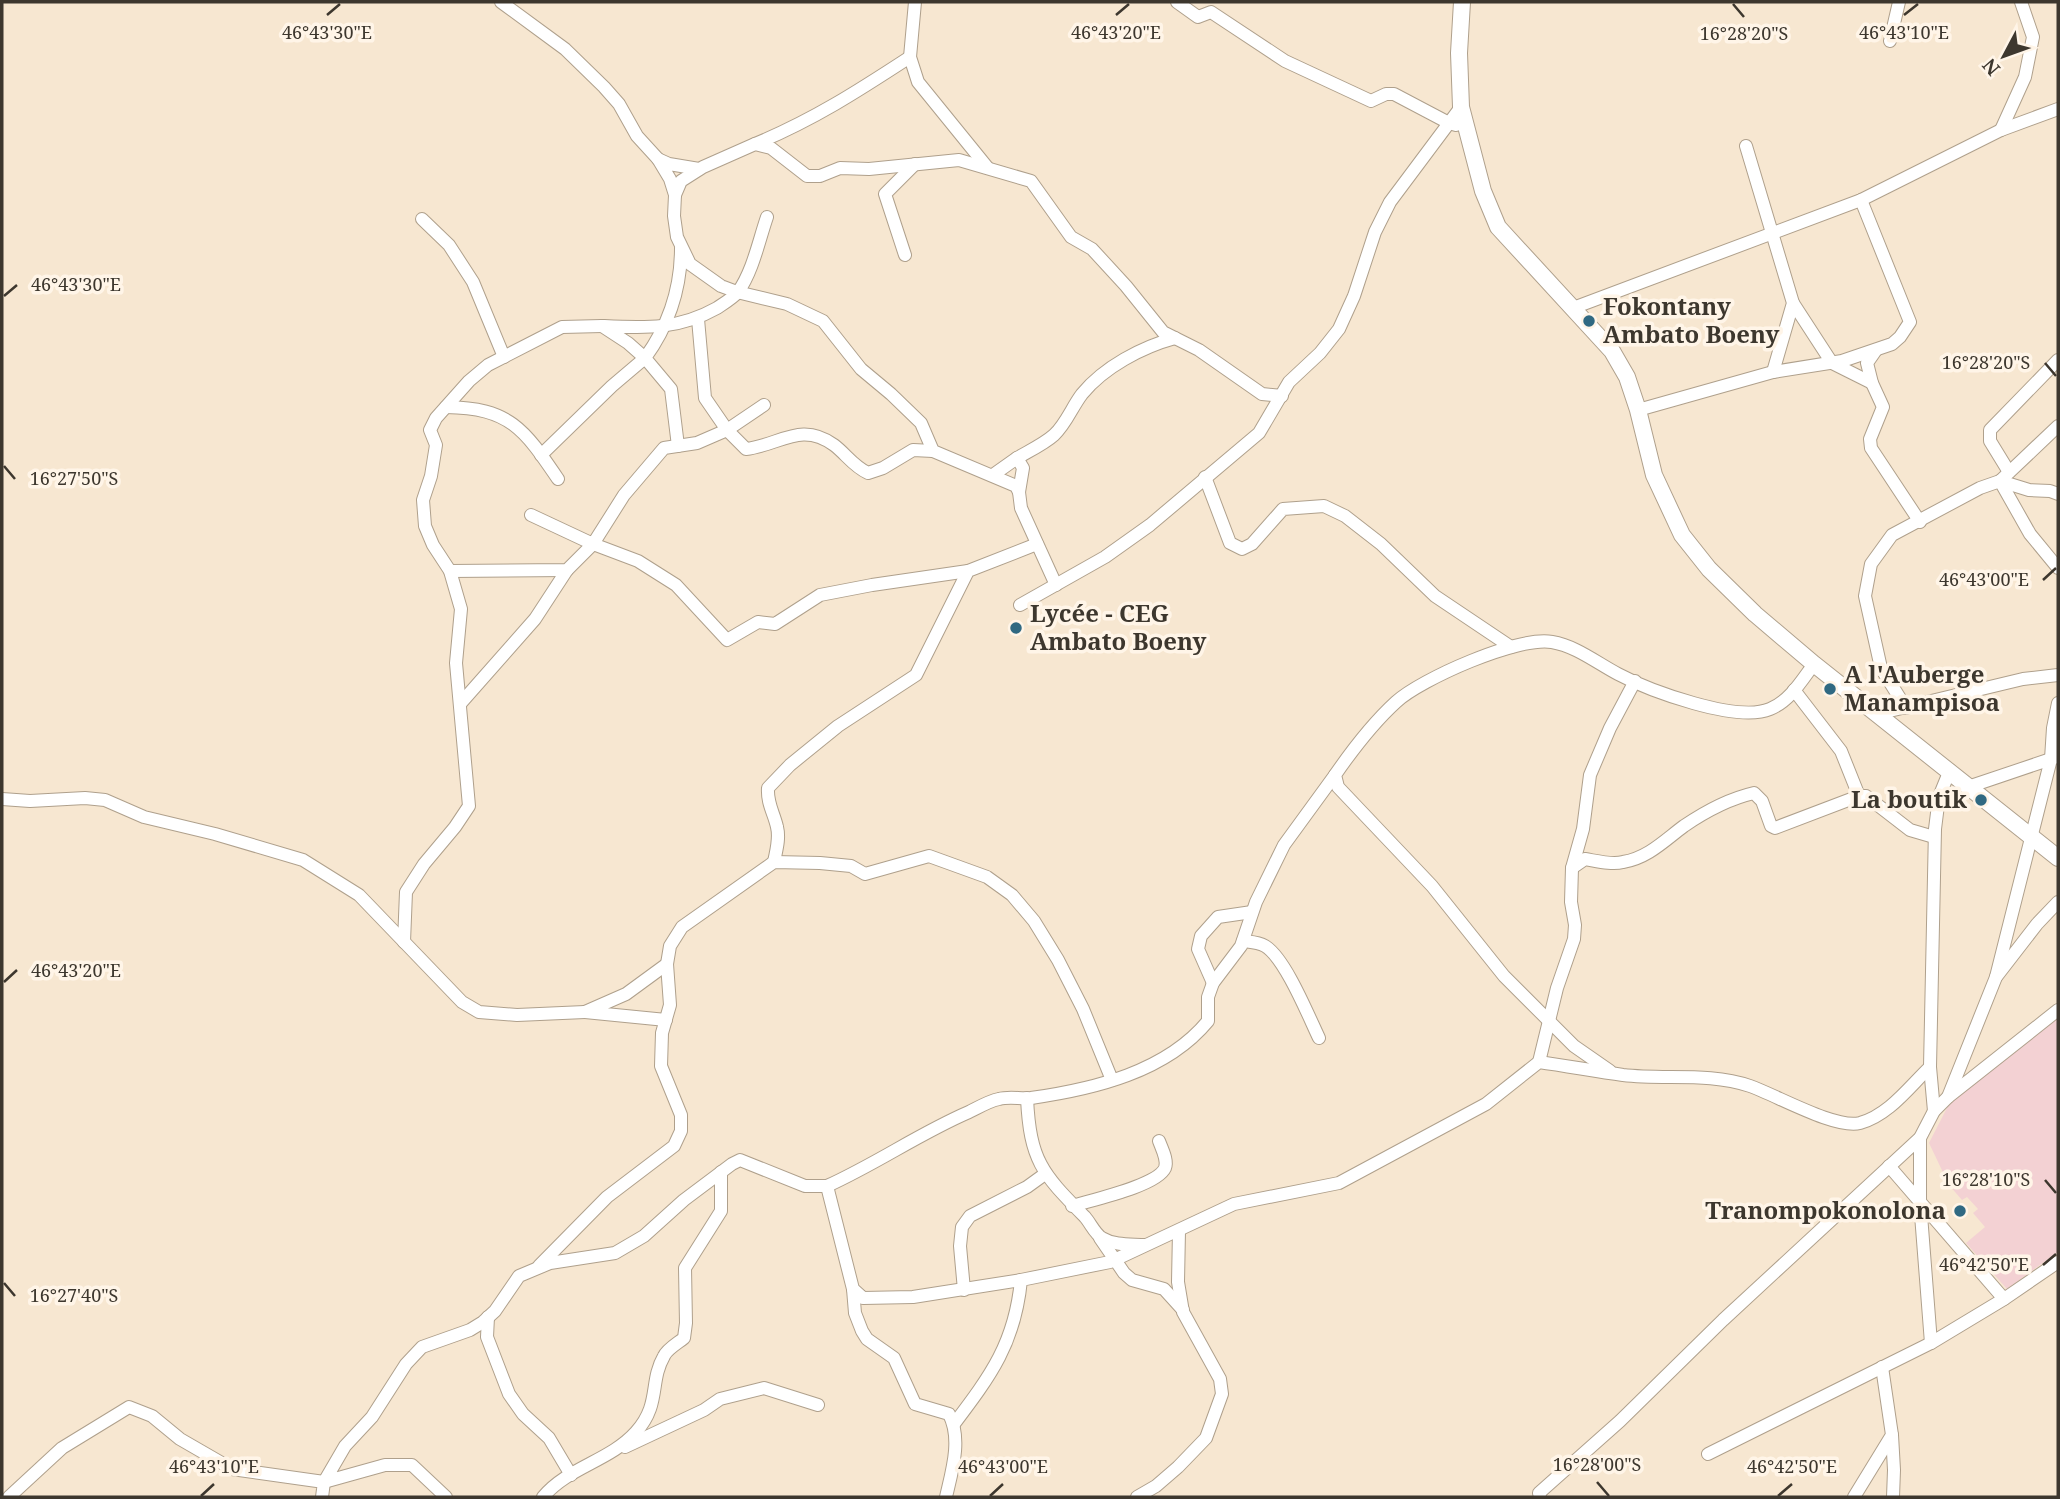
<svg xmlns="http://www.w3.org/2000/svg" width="2060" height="1499" font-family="'Noto Serif',serif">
	<rect width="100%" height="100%" fill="#f7e7d1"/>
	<path fill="#f3d1d3" d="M 2058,1018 L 2058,1252 L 2007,1289 L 1966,1243 L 1985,1227 L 1973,1213 L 1978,1209 L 1967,1197 L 1962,1200 L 1949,1185 L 1929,1143 L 1949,1104 Z"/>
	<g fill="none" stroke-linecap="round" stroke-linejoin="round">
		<defs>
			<g id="minor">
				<path d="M 501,2 L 565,49 L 604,87 L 619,104 L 637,136 L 658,159"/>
				<path d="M 915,2 L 910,57 L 918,82 L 987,167"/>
				<path d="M 1177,2 L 1198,17 L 1211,12 L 1285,61 L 1371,101 L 1386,94 L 1394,94 L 1449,123 L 1456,125"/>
				<path d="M 1890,41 L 1899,2"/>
				<path d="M 2001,130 L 2025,77 L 2033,37 L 2021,2"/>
				<path d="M 755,144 C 813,120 858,91 910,57"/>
				<path d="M 1746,146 L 1793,303 L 1773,372"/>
				<path d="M 675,195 L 670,179 L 658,159 L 669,164 L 699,169"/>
				<path d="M 422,219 L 449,245 L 473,282 L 504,357"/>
				<path d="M 905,255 L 885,194 L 915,164"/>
				<path d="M 1793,303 L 1832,363 L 1872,383"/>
				<path d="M 1573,308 L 1861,200 L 2001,130 L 2058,109"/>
				<path d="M 698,319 L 705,398 L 727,430 L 746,449 C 780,445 801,421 834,445 C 846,454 853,466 868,473 L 883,468 L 913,450 L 933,451"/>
				<path d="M 1876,350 L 1867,363 L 1872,383 L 1883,407 L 1870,439 L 1871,448 L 1920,522"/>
				<path d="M 446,407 C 510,408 524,429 558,479"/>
				<path d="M 1638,410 L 1773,372 L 1842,361 L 1892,344 L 1900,337 L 1910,322 L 1861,200"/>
				<path d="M 678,446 L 671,389 L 645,358 C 669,325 681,289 681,248"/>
				<path d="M 541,455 L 612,386 L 645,358 L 628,343 L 602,326 C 645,328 678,330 717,308 C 723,304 733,298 738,292 C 753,271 759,240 767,217"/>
				<path d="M 1017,458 C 1029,451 1044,444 1054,435 C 1066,424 1072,407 1082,394 C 1104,367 1142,347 1175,338"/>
				<path d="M 2009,472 L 1990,441 L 1990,430 L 2058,360"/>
				<path d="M 993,475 L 1017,458 L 1023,468 L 1019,492"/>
				<path d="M 1205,477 L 1230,543 L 1242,549 L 1252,544 L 1283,509 L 1324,506 L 1345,516 L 1381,544 L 1435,596 L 1511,647"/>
				<path d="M 2000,481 L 2030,534 L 2058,568"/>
				<path d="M 2000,481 L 2029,490 L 2050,491 L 2058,494"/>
				<path d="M 531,515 L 593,544 L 624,495 L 664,448 L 697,443 L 727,430 L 764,405"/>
				<path d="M 450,571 L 567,570 L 593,544 L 638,561 L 676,585 L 727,640 L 758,622 L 775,624 L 820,595 L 872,585 L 968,571"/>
				<path d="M 1056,585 L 1021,508 L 1019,492 L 1016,486 L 933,451 L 921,423 L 891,394 L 861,369 L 823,321 L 787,304 L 737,292 L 721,286 L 690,264 L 677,237 L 674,216 L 675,195 L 681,181 L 703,167 L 755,144 L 771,148 L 807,176 L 820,176 L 840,168 L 869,169 L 959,160 L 1031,181 L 1071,237 L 1092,249 L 1126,286 L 1163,332 L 1199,350 L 1262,394 L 1282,396"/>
				<path d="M 1020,605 L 1105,557 L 1150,525 L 1259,433 L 1289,382 L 1320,353 L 1339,329 L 1354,296 L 1375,232 L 1390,202 L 1461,107"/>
				<path d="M 1794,690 L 1841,751 L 1859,796"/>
				<path d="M 460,704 L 535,619 L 567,570"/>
				<path d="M 1906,708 L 1881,668 L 1865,596 L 1871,564 L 1892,535 L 1980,488 L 2000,481 L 2058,426"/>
				<path d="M 1877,714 L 2023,679 L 2058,675"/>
				<path d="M 1968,787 L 2054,758"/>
				<path d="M 2,799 L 30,801 L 85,798 L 105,800 L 144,817 L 215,834 L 303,860 L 359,895 L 462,1002 L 479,1012 L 517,1015 L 585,1012"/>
				<path d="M 774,862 C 776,851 780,839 777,827 C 774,813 767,804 768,788 L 790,765 L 838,726 L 916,675 L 968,571 L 1037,544"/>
				<path d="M 1572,868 L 1585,859 C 1597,861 1612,865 1623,862 C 1648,858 1665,840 1684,826 C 1706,811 1728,799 1754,793 L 1762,801 L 1771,826 L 1775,828 L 1859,796 L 1866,796 L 1910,830 L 1934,837"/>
				<path d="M 1243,941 C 1250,942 1258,942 1265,946 C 1285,958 1308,1015 1319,1038"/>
				<path d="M 404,942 L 406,892 L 424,864 L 455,827 L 469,806 L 456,663 L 461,609 L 450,571 L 433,545 L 425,526 L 423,500 L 431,476 L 436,445 L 430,430 L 436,418 L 469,381 L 488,365 L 562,327 L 602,326"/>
				<path d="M 1996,977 L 2051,759 L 2053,728 L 2058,703"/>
				<path d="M 1213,983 L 1198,949 L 1201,936 L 1218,917 L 1252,912"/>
				<path d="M 666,1020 L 585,1012 L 626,994 L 667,964"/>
				<path d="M 1539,1062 L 1557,988 L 1574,939 L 1575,925 L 1571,902 L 1572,868 L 1583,829 L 1590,775 L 1610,728 L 1635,681"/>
				<path d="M 1610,1071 L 1574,1046 L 1504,976 L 1432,886 L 1338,787 L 1335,775 C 1353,749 1373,723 1396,702 C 1421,679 1518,636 1552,642 C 1576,646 1597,663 1618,674 C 1650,691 1737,723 1770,709 C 1790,701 1802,680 1814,664"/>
				<path d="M 1948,1097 L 1996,977 L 2037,924 L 2058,902"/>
				<path d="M 1027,1098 C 1030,1162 1043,1174 1085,1217 C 1091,1224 1095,1234 1102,1238 C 1115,1246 1131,1244 1145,1245"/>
				<path d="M 1934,1111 L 1930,1067 L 1935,829 L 1939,797 L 1950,770"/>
				<path d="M 1920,1138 L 1920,1202 L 1931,1343"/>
				<path d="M 1889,1166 L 2004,1299"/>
				<path d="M 827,1186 C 876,1164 920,1133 969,1112 C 979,1107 989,1101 999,1099 C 1009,1096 1020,1099 1031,1098 C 1094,1089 1166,1072 1208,1021 L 1208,997 L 1213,983 L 1241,946 L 1256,902 L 1284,845 L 1335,775"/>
				<path d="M 1072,1206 C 1091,1200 1157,1186 1165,1168 C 1168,1160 1162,1149 1159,1141"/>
				<path d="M 1100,1238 L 1124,1273 L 1132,1280 L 1164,1289 L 1183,1310"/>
				<path d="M 539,1266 L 607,1197 L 674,1146 L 681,1131 L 681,1115 L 661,1066 L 662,1033 L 670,1005 L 667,964 L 670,946 L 682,927 L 774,862 L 820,863 L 851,866 L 865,874 L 929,856 L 987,877 L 1012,895 L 1034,921 L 1058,960 L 1083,1009 L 1112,1080"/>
				<path d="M 853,1289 L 855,1313 L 862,1331 L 867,1339 L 894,1358 L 915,1404 L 949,1414 C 962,1439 952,1471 946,1497"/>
				<path d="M 964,1290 L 960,1246 L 962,1227 L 970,1216 L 1027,1187 L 1045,1174"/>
				<path d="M 488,1317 L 487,1337 L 509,1394 L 523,1414 L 549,1438 L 571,1475"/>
				<path d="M 954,1424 C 991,1375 1015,1343 1021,1280 L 1110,1262 L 1234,1204 L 1339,1183 L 1486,1104 L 1539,1062 C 1567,1066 1595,1071 1623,1075 C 1665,1080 1709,1072 1750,1086 C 1778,1096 1835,1129 1860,1123 C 1889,1115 1909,1087 1930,1067"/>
				<path d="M 1892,1435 L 1894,1470 L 1893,1497"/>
				<path d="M 625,1447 L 704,1410 L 720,1399 L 764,1388 L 818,1405"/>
				<path d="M 1708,1454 L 1931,1343 L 2004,1299 L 2058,1262"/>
				<path d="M 9,1497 L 62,1448 L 129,1407 L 152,1416 L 180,1439 L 232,1469 L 324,1482 L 322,1497"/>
				<path d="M 446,1497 L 412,1465 L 385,1465 L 324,1482 L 345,1446 L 372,1417 L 406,1364 L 422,1347 L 470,1330 L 483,1322 L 495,1311 L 519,1276 L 550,1263 L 615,1253 L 644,1236 L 684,1200 L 732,1164 L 740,1160 L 805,1186 L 827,1186 L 853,1289 L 863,1298 L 913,1297 L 1021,1280"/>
				<path d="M 543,1497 C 568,1467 610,1461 636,1432 C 661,1404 649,1382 664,1356 C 667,1349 678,1343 684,1338 L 686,1323 L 685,1268 L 721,1211 L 721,1172"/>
				<path d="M 1137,1497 L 1156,1486 L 1178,1467 L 1206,1438 L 1222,1394 L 1220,1379 L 1183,1312 L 1178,1282 L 1179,1231"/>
				<path d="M 1540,1497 L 1539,1493 L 1620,1421 L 1723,1320 L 1920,1138 L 1934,1111 L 1948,1097 L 2058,1010"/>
				<path d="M 1854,1497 L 1892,1435 L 1882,1367"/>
			</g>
			<path id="tertiary" d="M 1462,2 L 1459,53 L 1461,107 L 1483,191 L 1498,227 L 1612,351 L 1627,377 L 1638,410 L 1654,475 L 1682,535 L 1709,569 L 1755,614 L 1814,664 L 2058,858"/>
		</defs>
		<use href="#minor" stroke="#afa08c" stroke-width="14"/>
		<use href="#tertiary" stroke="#afa08c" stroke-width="18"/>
		<use href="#minor" stroke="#fff" stroke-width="12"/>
		<use href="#tertiary" stroke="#fff" stroke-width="16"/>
	</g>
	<path fill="none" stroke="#3d372e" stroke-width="2.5" d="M 1733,4 L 1744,17M 327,15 L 340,4M 1116,15 L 1129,4M 1904,15 L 1918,4M 4,296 L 17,285M 2045,363 L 2056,376M 4,466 L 15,479M 2043,580 L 2056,568M 4,982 L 17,970M 2045,1180 L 2056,1193M 2043,1265 L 2056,1254M 4,1283 L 15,1296M 1597,1482 L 1609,1496M 201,1496 L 214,1484M 990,1496 L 1003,1484M 1778,1496 L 1792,1484"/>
	<g fill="#306982" stroke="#fff5e8" stroke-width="2.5">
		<circle cx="1589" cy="321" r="7"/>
		<circle cx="1016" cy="628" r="7"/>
		<circle cx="1830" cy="689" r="7"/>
		<circle cx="1981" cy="800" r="7"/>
		<circle cx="1960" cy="1211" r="7"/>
	</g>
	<g text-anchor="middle" stroke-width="7" stroke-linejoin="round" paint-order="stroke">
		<g font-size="24" font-weight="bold" fill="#3d372e" stroke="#fff5e8" text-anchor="start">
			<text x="1603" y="315">Fokontany<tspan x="1603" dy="28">Ambato Boeny</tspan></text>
			<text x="1030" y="622">Lycée - CEG<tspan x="1030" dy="28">Ambato Boeny</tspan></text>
			<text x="1844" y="683">A l'Auberge<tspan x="1844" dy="28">Manampisoa</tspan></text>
			<text x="1967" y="808" text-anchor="end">La boutik</text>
			<text x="1946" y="1219" text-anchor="end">Tranompokonolona</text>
		</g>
	</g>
	<g font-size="18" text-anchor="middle" fill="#3d372e" stroke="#fff5e8" stroke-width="7" stroke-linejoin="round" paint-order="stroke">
		<text x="327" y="39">46°43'30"E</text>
		<text x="1116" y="39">46°43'20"E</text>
		<text x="1904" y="39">46°43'10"E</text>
		<text x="1744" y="40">16°28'20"S</text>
		<text x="76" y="291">46°43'30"E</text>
		<text x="1986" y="369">16°28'20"S</text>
		<text x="74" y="485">16°27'50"S</text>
		<text x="1984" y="586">46°43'00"E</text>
		<text x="76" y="977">46°43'20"E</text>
		<text x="1986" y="1186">16°28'10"S</text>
		<text x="1984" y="1271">46°42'50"E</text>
		<text x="74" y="1302">16°27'40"S</text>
		<text x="1597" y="1471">16°28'00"S</text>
		<text x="214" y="1473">46°43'10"E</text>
		<text x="1003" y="1473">46°43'00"E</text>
		<text x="1792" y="1473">46°42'50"E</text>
	</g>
	<rect width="2060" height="1499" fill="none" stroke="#3d372e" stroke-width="7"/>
	<g transform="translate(2004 56) rotate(229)" stroke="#fff5e8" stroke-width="5" paint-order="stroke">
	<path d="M0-5L12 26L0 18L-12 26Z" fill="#3d372e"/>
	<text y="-10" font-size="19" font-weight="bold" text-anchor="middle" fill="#3d372e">N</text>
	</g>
</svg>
